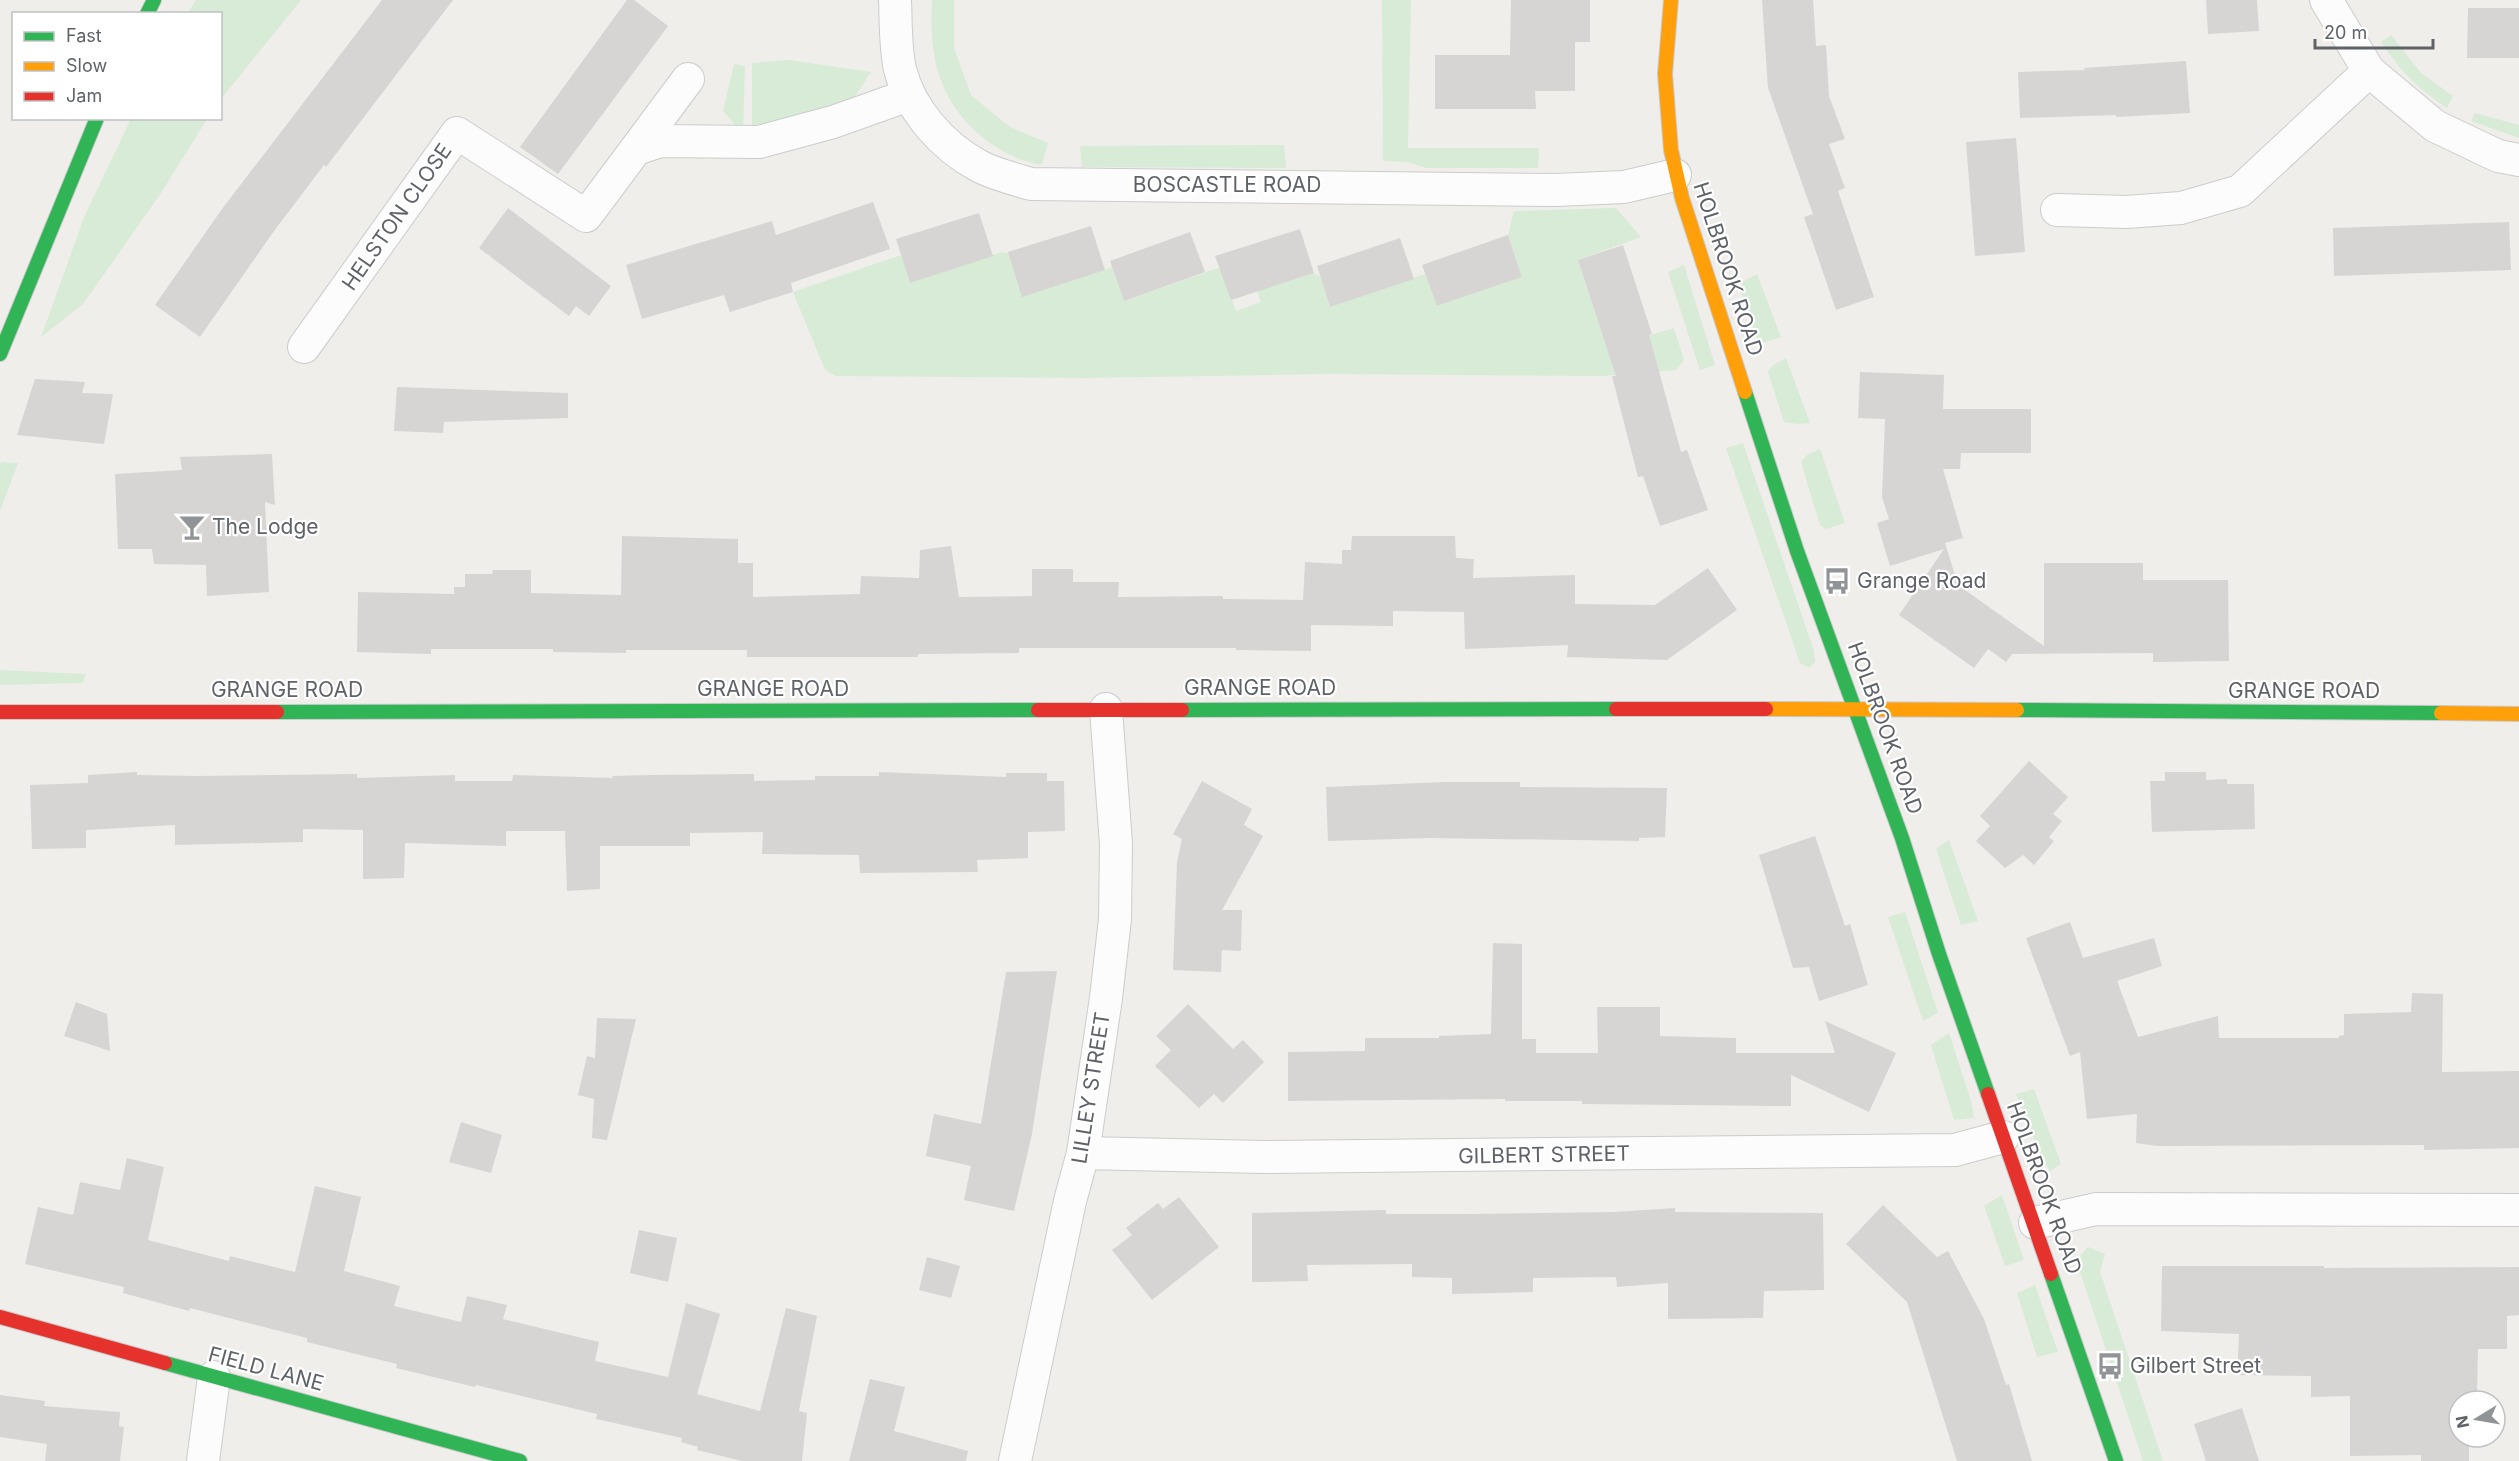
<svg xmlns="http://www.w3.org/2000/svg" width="2519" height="1461" font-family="Inter,sans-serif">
	<rect width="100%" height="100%" fill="#efeeea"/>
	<g fill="#d8ebd6">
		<path d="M 196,0 L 301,0 L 221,99 L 220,14 L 188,13 Z"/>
		<path d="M 932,0 L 954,0 L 954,48 L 971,95 L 1010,127 L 1048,143 L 1042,165 C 999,158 958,124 942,83 C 931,57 931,28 932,0 Z"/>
		<path d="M 1382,0 L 1411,0 L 1408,148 L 1539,148 L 1538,168 L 1426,168 L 1408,162 L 1383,161 Z"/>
		<path d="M 2391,35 L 2421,73 L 2453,96 L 2447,108 C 2417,87 2402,73 2381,42 Z"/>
		<path d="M 789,60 L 871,72 L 842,117 L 752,125 L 752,63 Z"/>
		<path d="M 734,64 L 745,66 L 743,134 L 723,111 Z"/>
		<path d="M 2475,113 L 2519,125 L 2519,138 L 2471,121 Z"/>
		<path d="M 131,119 L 207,119 L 161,193 L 83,304 L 41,337 L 85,215 Z"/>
		<path d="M 1284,145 L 1286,168 L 1082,167 L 1080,146 Z"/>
		<path d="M 1616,208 L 1641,237 L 1578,260 L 1607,348 L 1674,328 L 1684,360 L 1676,370 L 1602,376 L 1329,374 L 1088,378 L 836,376 L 825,370 L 793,292 L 901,255 L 910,283 L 1002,252 L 1105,270 L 1112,267 L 1124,301 L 1221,267 L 1236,311 L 1261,302 L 1257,291 L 1314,273 L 1320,276 L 1330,307 L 1425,274 L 1438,306 L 1522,277 L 1508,235 L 1514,211 Z"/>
		<path d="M 1684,265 L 1715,365 L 1700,370 L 1668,272 Z"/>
		<path d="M 1757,274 L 1781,337 L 1759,344 L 1738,284 Z"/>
		<path d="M 1786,358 L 1810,423 L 1798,424 L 1784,422 L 1768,372 L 1773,365 Z"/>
		<path d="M 1743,443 L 1814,651 L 1815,662 L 1809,668 L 1800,663 L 1726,448 Z"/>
		<path d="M 1820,449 L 1845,523 L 1826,529 L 1820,525 L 1801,462 L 1807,455 Z"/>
		<path d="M 1,462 L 18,463 L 0,511 L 0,465 Z"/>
		<path d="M 0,670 L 86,674 L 83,683 L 0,685 Z"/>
		<path d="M 1949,840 L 1978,921 L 1961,925 L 1936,849 Z"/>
		<path d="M 1905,912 L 1938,1013 L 1923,1021 L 1888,917 Z"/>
		<path d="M 1949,1033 L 1971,1101 L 1974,1118 L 1954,1120 L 1931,1045 Z"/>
		<path d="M 2034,1089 L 2061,1164 L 2050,1171 L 2040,1155 L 2016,1094 Z"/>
		<path d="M 2002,1195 L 2024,1260 L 2005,1266 L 1984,1206 Z"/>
		<path d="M 2088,1247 L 2105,1254 L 2100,1272 L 2163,1461 L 2143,1461 L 2078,1266 L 2080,1256 Z"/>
		<path d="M 2035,1285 L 2058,1352 L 2037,1357 L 2017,1293 Z"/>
	</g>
	<g fill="#d6d5d3">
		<path d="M 382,0 L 453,0 L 326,167 L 324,165 L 274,231 L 200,337 L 155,305 L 222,209 Z"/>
		<path d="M 627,0 L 634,0 L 668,26 L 558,174 L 520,147 Z"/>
		<path d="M 1511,0 L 1590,0 L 1590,42 L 1575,42 L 1575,91 L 1535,91 L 1536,109 L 1435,109 L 1435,55 L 1510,55 Z"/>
		<path d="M 1762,0 L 1813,0 L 1816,46 L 1826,45 L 1829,96 L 1845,139 L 1829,144 L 1845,188 L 1838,191 L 1874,297 L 1836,310 L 1804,217 L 1813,214 L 1768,88 Z"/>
		<path d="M 2206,0 L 2257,0 L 2259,31 L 2208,34 Z"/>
		<path d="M 2468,8 L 2519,8 L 2519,58 L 2467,58 Z"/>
		<path d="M 2186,61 L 2190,113 L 2116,117 L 2116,115 L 2020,118 L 2018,72 L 2085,70 L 2084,68 Z"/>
		<path d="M 2016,138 L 2025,252 L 1975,256 L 1966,142 Z"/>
		<path d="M 873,202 L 890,249 L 791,283 L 793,292 L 730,312 L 724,295 L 642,319 L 626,265 L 772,221 L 776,235 Z"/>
		<path d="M 508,208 L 611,286 L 589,316 L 576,306 L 569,316 L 479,248 Z"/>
		<path d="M 979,213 L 993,256 L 910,283 L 896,239 Z"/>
		<path d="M 2509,222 L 2511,270 L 2334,276 L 2333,228 Z"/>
		<path d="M 1091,226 L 1105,270 L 1022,297 L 1008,252 Z"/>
		<path d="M 1300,229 L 1314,273 L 1231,300 L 1215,256 Z"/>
		<path d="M 1190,232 L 1205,272 L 1124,301 L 1110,261 Z"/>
		<path d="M 1508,235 L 1522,277 L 1437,306 L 1422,265 Z"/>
		<path d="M 1400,238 L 1414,279 L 1330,307 L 1317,266 Z"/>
		<path d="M 1623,245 L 1652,334 L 1649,335 L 1681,452 L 1687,450 L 1708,510 L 1660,526 L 1643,476 L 1638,477 L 1612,376 L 1616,376 L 1578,260 Z"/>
		<path d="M 1860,372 L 1944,375 L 1943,409 L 2031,409 L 2031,453 L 1961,453 L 1960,469 L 1943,469 L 1963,538 L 1945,543 L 1958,585 L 2044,646 L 2044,563 L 2143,563 L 2143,580 L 2228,580 L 2229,661 L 2153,662 L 2153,653 L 2012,654 L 2006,662 L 1988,649 L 1974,668 L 1899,615 L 1944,549 L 1890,566 L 1877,523 L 1889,519 L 1882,497 L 1885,419 L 1858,418 Z"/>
		<path d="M 35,379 L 85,382 L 82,393 L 113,394 L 104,444 L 17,435 Z"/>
		<path d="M 397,387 L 568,393 L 568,418 L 444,422 L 443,433 L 394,431 Z"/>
		<path d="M 272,454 L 275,505 L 265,502 L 269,592 L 207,596 L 206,565 L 154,564 L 152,549 L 118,549 L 115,474 L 182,470 L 180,457 Z"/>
		<path d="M 622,536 L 738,539 L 738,563 L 753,563 L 753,597 L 860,594 L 861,576 L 919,578 L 920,550 L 951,546 L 959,597 L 1032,596 L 1032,569 L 1073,569 L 1073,582 L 1119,582 L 1118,597 L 1223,596 L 1223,599 L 1303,600 L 1305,562 L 1342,564 L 1342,550 L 1351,550 L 1352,536 L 1455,536 L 1456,558 L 1474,559 L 1473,578 L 1575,575 L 1575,604 L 1655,605 L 1708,568 L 1737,610 L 1667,660 L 1567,657 L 1568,645 L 1465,649 L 1464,612 L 1393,611 L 1393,626 L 1311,625 L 1311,651 L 1236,650 L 1236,648 L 1019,648 L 1019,653 L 918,654 L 918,657 L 747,657 L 747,650 L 626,650 L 626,653 L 553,652 L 553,649 L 431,649 L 431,654 L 357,652 L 358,592 L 454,594 L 454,587 L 465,587 L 465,574 L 492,574 L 493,570 L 531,570 L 531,593 L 621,595 Z"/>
		<path d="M 2029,761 L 2068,797 L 2053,814 L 2062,821 L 2049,837 L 2054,841 L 2034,865 L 2023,855 L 2005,868 L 1976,841 L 1990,826 L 1980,816 Z"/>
		<path d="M 137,772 L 137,775 L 196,776 L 357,774 L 357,778 L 455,775 L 455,781 L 512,781 L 513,775 L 613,778 L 612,776 L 652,775 L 754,774 L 754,781 L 815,780 L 815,776 L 879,776 L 879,772 L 1006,777 L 1006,773 L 1047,773 L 1047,781 L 1064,781 L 1065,831 L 1028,832 L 1028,858 L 977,860 L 978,872 L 860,873 L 859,855 L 762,854 L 763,832 L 690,833 L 690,846 L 600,846 L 600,889 L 567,891 L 565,831 L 506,831 L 506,846 L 405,843 L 404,878 L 363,879 L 363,830 L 303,829 L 303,842 L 175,845 L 175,825 L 86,830 L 86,848 L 32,849 L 30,785 L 88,783 L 88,775 Z"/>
		<path d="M 2165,772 L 2206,772 L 2206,780 L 2227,779 L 2227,784 L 2254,784 L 2255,829 L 2152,832 L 2150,781 L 2165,781 Z"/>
		<path d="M 1202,781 L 1252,809 L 1244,825 L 1263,836 L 1222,910 L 1242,910 L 1241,951 L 1222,950 L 1221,972 L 1173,970 L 1177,862 L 1182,839 L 1173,834 Z"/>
		<path d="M 1445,782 L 1520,782 L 1520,787 L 1667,788 L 1665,837 L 1639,838 L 1639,841 L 1429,838 L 1328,841 L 1326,787 Z"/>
		<path d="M 1815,836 L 1845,926 L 1850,924 L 1868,985 L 1819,1001 L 1809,967 L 1793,968 L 1759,855 Z"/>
		<path d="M 2070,922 L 2083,958 L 2154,938 L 2162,966 L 2117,981 L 2138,1037 L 2218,1016 L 2219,1038 L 2339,1038 L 2339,1036 L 2344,1035 L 2344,1014 L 2411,1012 L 2412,993 L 2443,994 L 2442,1072 L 2519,1071 L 2519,1148 L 2424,1150 L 2424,1145 L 2157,1146 L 2136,1143 L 2137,1114 L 2087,1119 L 2080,1052 L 2070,1056 L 2026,938 Z"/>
		<path d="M 1493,943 L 1522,944 L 1522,1039 L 1536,1039 L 1536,1053 L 1598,1053 L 1597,1007 L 1660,1007 L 1660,1036 L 1736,1038 L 1736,1053 L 1835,1053 L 1825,1021 L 1896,1053 L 1869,1112 L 1791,1075 L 1791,1106 L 1582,1104 L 1582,1101 L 1505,1101 L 1505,1099 L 1288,1101 L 1288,1052 L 1365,1051 L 1365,1038 L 1439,1038 L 1439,1036 L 1491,1034 Z"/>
		<path d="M 1057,971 L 1032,1134 L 1014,1211 L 964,1200 L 971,1166 L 926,1156 L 934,1114 L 981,1124 L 1006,972 Z"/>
		<path d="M 76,1002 L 107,1014 L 110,1051 L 64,1036 Z"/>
		<path d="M 1188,1004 L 1233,1049 L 1243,1040 L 1264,1062 L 1223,1103 L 1214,1094 L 1199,1108 L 1155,1066 L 1171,1050 L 1156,1036 Z"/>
		<path d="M 597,1018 L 636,1019 L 607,1140 L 592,1138 L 594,1099 L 578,1095 L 587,1056 L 595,1058 Z"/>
		<path d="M 461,1122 L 502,1135 L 491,1173 L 449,1162 Z"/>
		<path d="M 127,1158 L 164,1167 L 148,1240 L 229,1261 L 230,1256 L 295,1272 L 315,1186 L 361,1197 L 344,1271 L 400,1286 L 394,1306 L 461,1322 L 467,1296 L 507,1305 L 503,1319 L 599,1342 L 595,1361 L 668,1377 L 686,1303 L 720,1314 L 697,1394 L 760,1411 L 786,1308 L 817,1316 L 799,1411 L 807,1413 L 802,1461 L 742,1461 L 697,1450 L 698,1447 L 681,1442 L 682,1438 L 596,1419 L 597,1414 L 476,1385 L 475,1387 L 396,1368 L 397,1364 L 307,1342 L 307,1338 L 190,1308 L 189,1311 L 123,1293 L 124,1287 L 25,1264 L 38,1207 L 73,1215 L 80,1182 L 120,1190 Z"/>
		<path d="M 1179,1197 L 1219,1247 L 1152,1300 L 1112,1250 L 1132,1235 L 1126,1228 L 1158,1203 L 1163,1209 Z"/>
		<path d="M 1883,1205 L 1937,1257 L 1948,1251 L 1984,1319 L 2006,1385 L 2009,1384 L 2032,1461 L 1957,1461 L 1907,1302 L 1846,1244 Z"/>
		<path d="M 1675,1208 L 1675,1212 L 1823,1213 L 1824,1290 L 1764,1291 L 1763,1318 L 1668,1319 L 1668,1283 L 1617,1287 L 1616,1277 L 1533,1278 L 1533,1292 L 1452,1294 L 1452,1278 L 1412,1277 L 1412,1264 L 1307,1265 L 1308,1281 L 1252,1282 L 1252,1213 L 1386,1210 L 1386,1214 L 1467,1214 L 1614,1212 Z"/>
		<path d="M 639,1230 L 677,1238 L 668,1282 L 630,1273 Z"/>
		<path d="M 927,1257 L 960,1266 L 951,1298 L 919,1290 Z"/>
		<path d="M 2162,1266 L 2324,1266 L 2324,1268 L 2519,1267 L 2519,1315 L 2507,1316 L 2507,1349 L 2478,1349 L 2477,1399 L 2459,1401 L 2459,1437 L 2469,1437 L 2469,1461 L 2421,1461 L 2421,1455 L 2350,1456 L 2350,1396 L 2311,1397 L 2311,1376 L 2237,1375 L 2239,1334 L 2161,1331 Z"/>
		<path d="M 870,1379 L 905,1387 L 894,1431 L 968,1451 L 966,1461 L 849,1461 Z"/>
		<path d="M 0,1395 L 45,1401 L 44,1406 L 120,1412 L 119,1426 L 124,1427 L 120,1461 L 45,1461 L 47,1444 L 0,1437 Z"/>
		<path d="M 2242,1408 L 2259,1461 L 2206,1461 L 2194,1424 Z"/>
	</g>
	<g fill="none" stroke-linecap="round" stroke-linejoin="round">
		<defs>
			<g id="street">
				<path d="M 895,0 C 896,22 895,47 900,69 C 910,110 942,146 979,166 C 994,174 1014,179 1031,184 L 1556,190 L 1624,187 L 1675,175"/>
				<path d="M 2326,0 L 2369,71 L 2435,126 L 2498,156 L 2519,160"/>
				<path d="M 636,149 L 688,79"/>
				<path d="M 2057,210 L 2126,212 L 2181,208 L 2240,191 L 2369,71"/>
				<path d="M 304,347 L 457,133 L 586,216 L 636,149 L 660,141 L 759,142 L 833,122 L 909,95"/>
				<path d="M 1083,1153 L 1264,1157 L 1955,1150 L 2003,1137"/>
				<path d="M 2035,1223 L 2096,1209 L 2519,1210"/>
				<path d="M 203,1461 L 214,1377"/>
				<path d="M 1015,1461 L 1070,1201 L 1083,1153 L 1106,998 L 1115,919 L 1116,844 L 1106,709"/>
			</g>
			<g id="fast">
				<path d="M 147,14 L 154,0"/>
				<path d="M 0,354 L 97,118"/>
				<path d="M 1745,392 L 1797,551 L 1902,838 L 1939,954 L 1988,1094"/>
				<path d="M 1182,710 L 1616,709"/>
				<path d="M 2017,710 L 2441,713"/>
				<path d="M 277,712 L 1038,710"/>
				<path d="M 2051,1274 L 2116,1461"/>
				<path d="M 165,1363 L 520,1461"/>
			</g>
			<g id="slow">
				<path d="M 1671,0 L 1665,74 L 1671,150 L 1682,198 L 1745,392"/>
				<path d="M 1766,709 L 2017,710"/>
				<path d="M 2441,713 L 2519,714"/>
			</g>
			<g id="jam">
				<path d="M 1616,709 L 1766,709"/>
				<path d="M 1038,710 L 1182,710"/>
				<path d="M 0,712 L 277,712"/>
				<path d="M 1988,1094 L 2051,1274"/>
				<path d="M 0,1317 L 165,1363"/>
			</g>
		</defs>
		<use href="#street" stroke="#cbcccc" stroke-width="34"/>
		<use href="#fast" stroke="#cacacb" stroke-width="16"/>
		<use href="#slow" stroke="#cacacb" stroke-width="16"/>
		<use href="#jam" stroke="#cacacb" stroke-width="16"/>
		<use href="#street" stroke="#fdfcfc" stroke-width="32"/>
		<use href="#fast" stroke="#30b455" stroke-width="14"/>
		<use href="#slow" stroke="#ff9f0a" stroke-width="14"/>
		<use href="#jam" stroke="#e5322d" stroke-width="14"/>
	</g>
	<defs>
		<symbol id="bar-bare" viewBox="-9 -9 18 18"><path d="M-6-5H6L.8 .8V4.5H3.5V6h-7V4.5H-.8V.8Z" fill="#919496" stroke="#fff" stroke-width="2.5" paint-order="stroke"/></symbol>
		<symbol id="bus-bare" viewBox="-9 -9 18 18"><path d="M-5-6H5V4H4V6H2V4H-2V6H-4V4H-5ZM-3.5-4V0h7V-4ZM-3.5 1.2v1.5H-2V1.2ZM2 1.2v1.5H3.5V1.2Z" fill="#919496" stroke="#fff" stroke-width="2.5" paint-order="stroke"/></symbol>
	</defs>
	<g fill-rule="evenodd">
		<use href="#bar-bare" x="173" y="508" width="38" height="38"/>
		<use href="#bus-bare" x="1818" y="562" width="38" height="38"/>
		<use href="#bus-bare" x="2091" y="1347" width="38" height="38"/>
	</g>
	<g text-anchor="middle" stroke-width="4.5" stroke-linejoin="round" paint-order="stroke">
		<g font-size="21" fill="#5f6368" stroke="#fff">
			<text x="1227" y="192">BOSCASTLE ROAD</text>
			<text transform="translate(397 217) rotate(-55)" y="7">HELSTON CLOSE</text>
			<text transform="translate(1728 269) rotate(72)" y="7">HOLBROOK ROAD</text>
			<text x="1260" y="695">GRANGE ROAD</text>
			<text x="773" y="696">GRANGE ROAD</text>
			<text x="287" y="697">GRANGE ROAD</text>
			<text x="2304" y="698">GRANGE ROAD</text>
			<text transform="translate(1885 728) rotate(70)" y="7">HOLBROOK ROAD</text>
			<text transform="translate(1091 1088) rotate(-81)" y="7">LILLEY STREET</text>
			<text transform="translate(1544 1155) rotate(-1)" y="7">GILBERT STREET</text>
			<text transform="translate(2044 1188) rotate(70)" y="7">HOLBROOK ROAD</text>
			<text transform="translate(266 1369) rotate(15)" y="7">FIELD LANE</text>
		</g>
		<g font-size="21" fill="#5f6368" stroke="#fff" text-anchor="start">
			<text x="212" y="534">The Lodge</text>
			<text x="1857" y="588">Grange Road</text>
			<text x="2130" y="1373">Gilbert Street</text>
		</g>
	</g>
	<rect x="12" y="12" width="210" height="108" fill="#ffffff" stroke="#bfc1c3" stroke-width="1.5"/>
	<rect x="24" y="32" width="30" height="9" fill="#30b455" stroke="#bfc1c3" stroke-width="1.5"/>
	<text x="66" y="42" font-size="18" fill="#5f6368">Fast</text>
	<rect x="24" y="62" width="30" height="9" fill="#ff9f0a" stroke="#bfc1c3" stroke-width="1.5"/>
	<text x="66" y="72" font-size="18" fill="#5f6368">Slow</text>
	<rect x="24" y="92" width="30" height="9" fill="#e5322d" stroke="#bfc1c3" stroke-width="1.5"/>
	<text x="66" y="102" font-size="18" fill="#5f6368">Jam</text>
	<g transform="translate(2477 1419) rotate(259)"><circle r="28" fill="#ffffff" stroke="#bfc1c3" stroke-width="1.5"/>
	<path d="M0-4.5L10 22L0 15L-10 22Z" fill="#919496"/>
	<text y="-9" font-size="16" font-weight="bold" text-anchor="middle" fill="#5f6368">N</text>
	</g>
	<path d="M2315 39v9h118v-9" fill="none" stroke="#5f6368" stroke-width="3"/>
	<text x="2324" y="39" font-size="18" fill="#5f6368" stroke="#ffffff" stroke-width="4.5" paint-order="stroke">20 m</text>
</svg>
